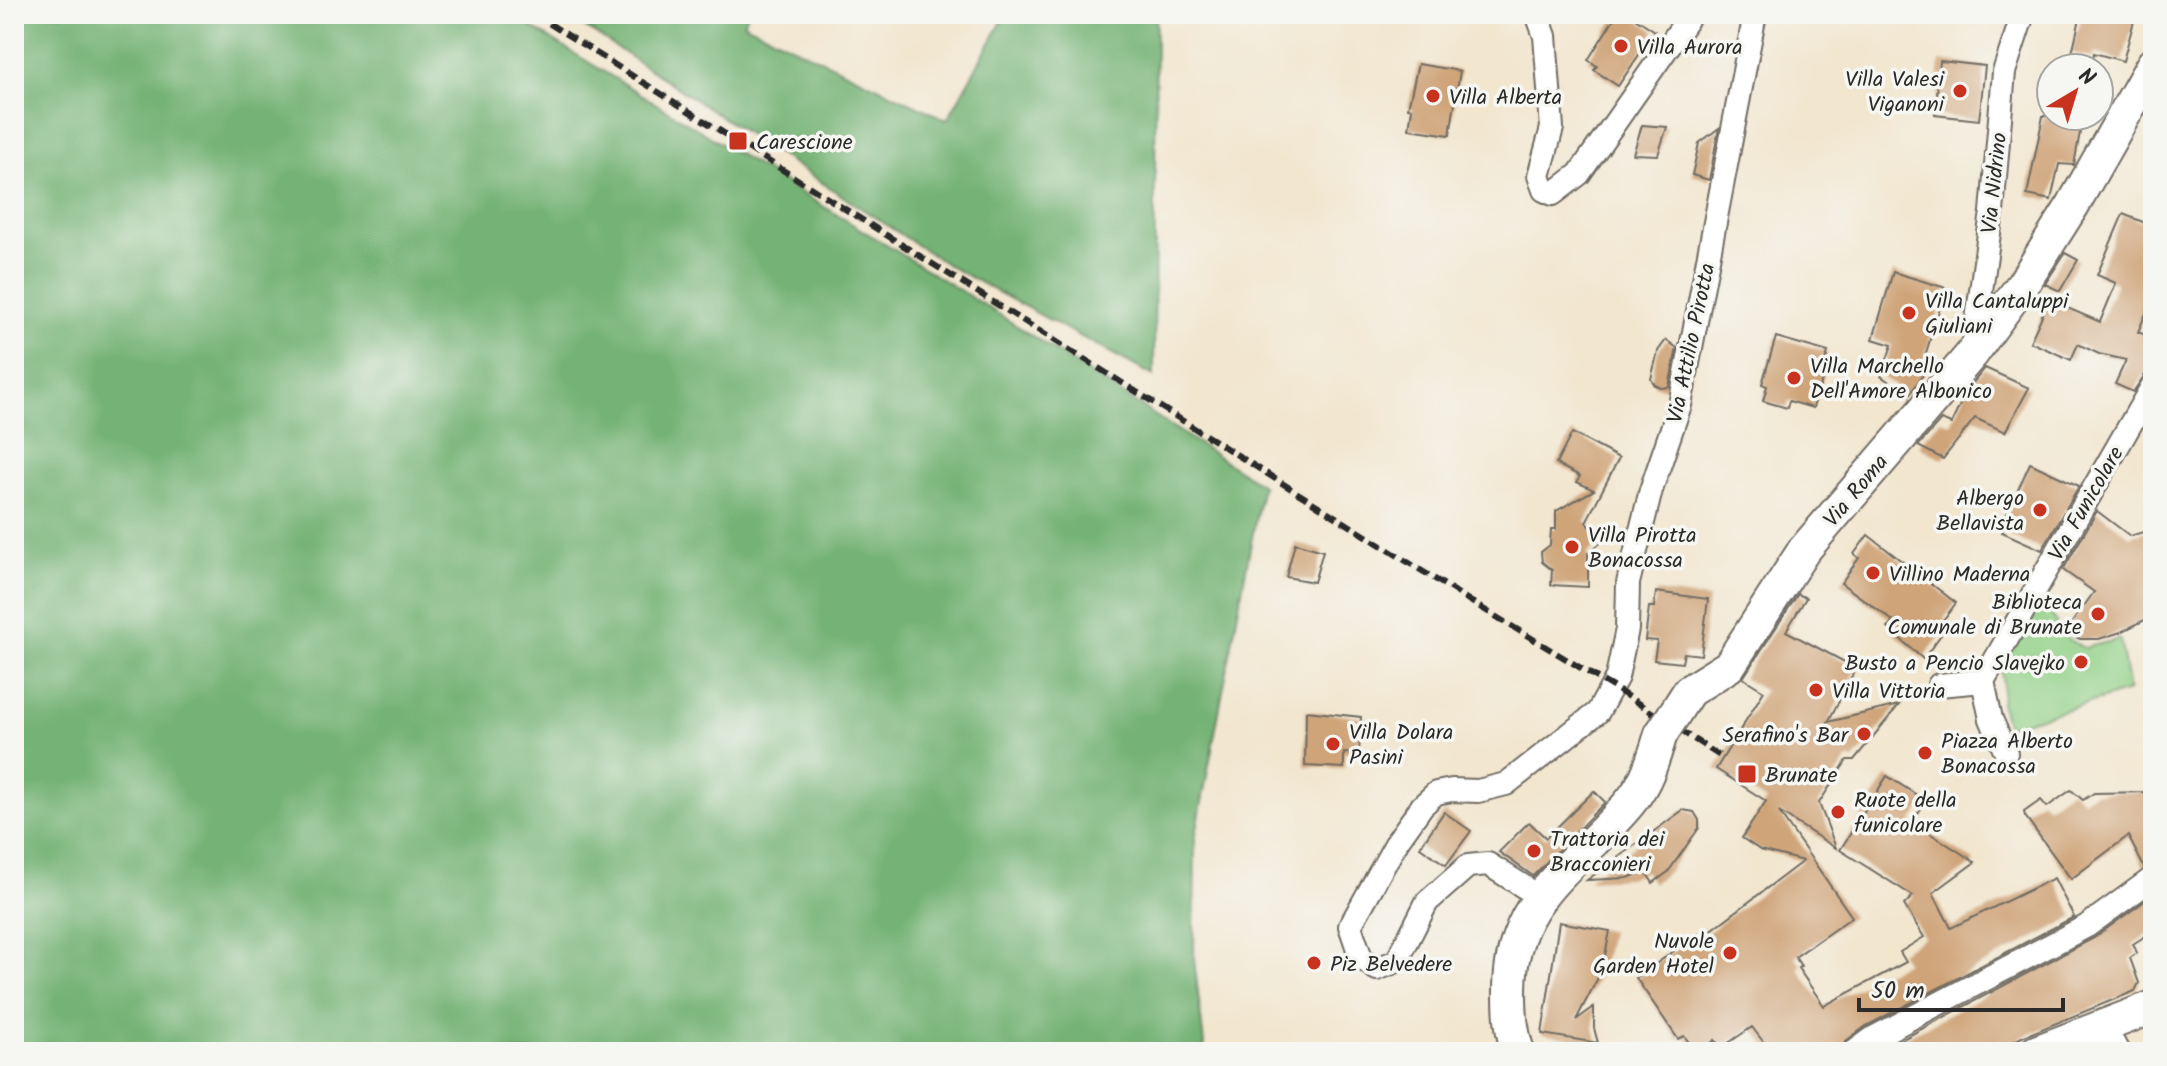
<svg xmlns="http://www.w3.org/2000/svg" width="2167" height="1066" font-family="Kalam,sans-serif">
	<rect width="100%" height="100%" fill="#f6f6f2"/>
	<filter id="ink" filterUnits="userSpaceOnUse"><feTurbulence type="fractalNoise" baseFrequency=".0125" numOctaves="2"/><feDisplacementMap in="SourceGraphic" scale="16" xChannelSelector="R" yChannelSelector="G"/><feConvolveMatrix kernelMatrix="1 2 1 2 8 2 1 2 1" color-interpolation-filters="sRGB"/></filter>
	<filter id="wash" filterUnits="userSpaceOnUse"><feTurbulence type="fractalNoise" baseFrequency=".006" numOctaves="4" result="noise"/><feDisplacementMap in="SourceGraphic" scale="32" xChannelSelector="R" yChannelSelector="G"/><feGaussianBlur stdDeviation="1.8" result="paint"/><feColorMatrix in="noise" values="0 0 0 0 0 0 0 0 0 0 0 0 0 0 0 0 0 1.4 0 .05"/><feComposite in="paint" operator="in"/></filter>
	<g filter="url(#wash)">
		<rect width="100%" height="100%" fill="#f2e6cf"/>
		<path fill="#92d087" stroke="#5e7e59" stroke-width="2" d="M 2042,586 L 2060,634 L 2084,648 L 2120,639 L 2129,691 L 2007,727 L 2001,705 L 2003,683 L 2000,666 Z"/>
		<g fill="#75b274" stroke="#506e50" stroke-width="2">
			<path d="M 14,14 L 510,14 L 989,308 L 1262,485 L 1195,839 L 1194,959 L 1205,1052 L 14,1052 Z"/>
			<path d="M 565,14 L 748,14 L 743,23 L 947,120 L 1006,14 L 1156,14 L 1154,376 L 949,266 Z"/>
		</g>
		<g id="blocks">
			<g fill="#cfa479">
				<path d="M 1617,14 L 1629,14 L 1655,31 L 1618,86 L 1594,70 L 1597,66 L 1588,60 Z"/>
				<path d="M 2081,14 L 2109,14 L 2134,21 L 2123,61 L 2094,53 L 2093,58 L 2072,53 Z"/>
				<path d="M 1940,61 L 1985,66 L 1979,120 L 1935,115 Z"/>
				<path d="M 1418,64 L 1460,71 L 1450,135 L 1409,129 L 1412,109 L 1408,108 Z"/>
				<path d="M 2043,116 L 2083,116 L 2074,165 L 2059,164 L 2051,200 L 2027,195 Z"/>
				<path d="M 1642,125 L 1667,127 L 1658,155 L 1633,154 Z"/>
				<path d="M 1719,128 L 1709,180 L 1692,175 L 1699,143 Z"/>
				<path d="M 2123,214 L 2153,226 L 2153,297 L 2138,332 L 2153,338 L 2153,363 L 2133,392 L 2115,384 L 2126,360 L 2099,354 L 2078,344 L 2071,360 L 2030,342 L 2049,300 L 2100,322 L 2116,283 L 2097,275 Z"/>
				<path d="M 2065,253 L 2078,260 L 2060,291 L 2045,284 Z"/>
				<path d="M 1893,272 L 1946,288 L 1925,356 L 1934,358 L 1909,396 L 1881,376 L 1892,345 L 1873,339 Z"/>
				<path d="M 1776,337 L 1828,352 L 1823,370 L 1825,371 L 1813,408 L 1789,401 L 1787,408 L 1763,401 L 1767,386 L 1762,384 Z"/>
				<path d="M 1666,340 L 1677,348 L 1669,387 L 1661,388 L 1655,385 L 1651,379 L 1658,351 Z"/>
				<path d="M 1985,368 L 2029,388 L 2005,432 L 1975,418 L 1943,459 L 1918,446 L 1941,420 L 1951,424 L 1967,390 Z"/>
				<path d="M 1572,433 L 1619,458 L 1586,522 L 1603,541 L 1588,553 L 1588,587 L 1551,585 L 1552,570 L 1542,562 L 1541,552 L 1550,545 L 1551,529 L 1556,529 L 1556,511 L 1594,490 L 1577,482 L 1580,476 L 1556,464 Z"/>
				<path d="M 2030,463 L 2079,486 L 2042,550 L 2002,532 L 2009,518 L 2006,516 Z"/>
				<path d="M 2097,511 L 2130,536 L 2153,529 L 2153,616 L 2121,632 L 2099,639 L 2080,639 L 2065,632 L 2094,592 L 2063,570 Z"/>
				<path d="M 1868,535 L 1956,603 L 1944,619 L 1949,624 L 1923,659 L 1888,628 L 1893,621 L 1841,583 L 1859,558 L 1854,554 Z"/>
				<path d="M 1295,543 L 1323,551 L 1314,582 L 1286,577 Z"/>
				<path d="M 1656,592 L 1708,599 L 1701,655 L 1684,653 L 1682,663 L 1654,660 L 1657,641 L 1645,640 L 1649,607 L 1654,607 Z"/>
				<path d="M 1798,594 L 1806,598 L 1786,631 L 1856,668 L 1828,722 L 1899,705 L 1854,760 L 1847,760 L 1819,803 L 1836,848 L 1779,812 L 1852,917 L 1795,957 L 1801,966 L 1798,968 L 1824,1006 L 1906,962 L 1900,952 L 1924,937 L 1904,905 L 1913,896 L 1840,850 L 1887,776 L 1926,801 L 1912,822 L 1975,862 L 1933,893 L 1951,928 L 2054,878 L 2074,917 L 1866,1026 L 1846,1041 L 1839,1052 L 1771,1052 L 1752,1027 L 1721,1048 L 1715,1040 L 1704,1048 L 1692,1046 L 1684,1036 L 1678,1039 L 1636,978 L 1698,934 L 1701,938 L 1803,861 L 1760,850 L 1742,838 L 1766,801 L 1716,769 L 1764,691 L 1743,678 Z"/>
				<path d="M 1306,711 L 1361,717 L 1359,754 L 1344,753 L 1344,768 L 1305,766 Z"/>
				<path d="M 2071,790 L 2083,800 L 2094,793 L 2153,792 L 2153,864 L 2144,867 L 2128,836 L 2071,879 L 2025,816 L 2024,812 L 2041,800 L 2047,807 Z"/>
				<path d="M 1594,791 L 1605,802 L 1533,876 L 1499,852 L 1529,822 L 1546,838 Z"/>
				<path d="M 1683,810 L 1694,812 L 1699,820 L 1699,828 L 1668,872 L 1653,883 L 1645,871 L 1628,878 L 1587,880 Z"/>
				<path d="M 1444,812 L 1471,831 L 1446,865 L 1420,847 Z"/>
				<path d="M 2153,895 L 2153,931 L 2133,944 L 2137,953 L 2130,958 L 2139,983 L 2135,991 L 2022,1037 L 1993,1052 L 1878,1052 L 2094,938 Z"/>
				<path d="M 1559,922 L 1610,931 L 1602,970 L 1576,1020 L 1594,1007 L 1594,1028 L 1598,1043 L 1542,1034 Z"/>
			</g>
		</g>
	</g>
	<g filter="url(#ink)">
		<use href="#blocks" fill-opacity="0" stroke="#716c64" stroke-width="2"/>
		<g fill="none" stroke-linecap="round" stroke-linejoin="round">
			<defs>
				<g id="street">
					<path d="M 1537,14 L 1545,36 L 1552,128 L 1539,176 L 1544,190 L 1553,194 L 1579,174 L 1691,14"/>
					<path d="M 1973,348 L 1992,212 L 2004,72 L 2023,14"/>
					<path d="M 1939,685 L 1983,681"/>
					<path d="M 2006,753 L 1991,719 L 1983,681 L 2153,385"/>
					<path d="M 1540,897 L 1488,864 L 1468,866 L 1427,902 L 1397,961 L 1377,969 L 1361,958 L 1350,926 L 1398,840 L 1422,806 L 1436,793 L 1452,790 L 1478,791 L 1506,784 L 1598,712 L 1617,677 L 1627,629 L 1628,583 L 1651,490 L 1680,405 L 1755,14"/>
					<path d="M 2104,1026 L 2118,1052"/>
					<path d="M 1854,1052 L 1873,1038 L 2087,926 L 2153,878"/>
				</g>
				<g id="secondary">
					<path d="M 1673,716 L 1689,691 L 1729,666 L 1804,550 L 1972,354 L 2023,284 L 2073,205 L 2153,64"/>
					<path d="M 1518,1052 C 1511,1031 1510,1013 1510,992 C 1509,895 1579,866 1631,801 C 1647,782 1654,757 1661,734"/>
					<path d="M 2036,1052 L 2153,1007"/>
				</g>
			</defs>
			<use href="#street" stroke="#716c64" stroke-width="26"/>
			<use href="#secondary" stroke="#716c64" stroke-width="36"/>
			<use href="#street" stroke="#fff" stroke-width="22"/>
			<use href="#secondary" stroke="#fff" stroke-width="32"/>
			<path stroke="#2b2b2b" stroke-width="6" stroke-dasharray="12 6" stroke-linecap="butt" d="M 534,14 L 1470,601 L 1619,691 L 1723,758"/>
			<defs>
				<path id="secondary-bridge" d="M 1661,734 L 1673,716"/>
			</defs>
			<use href="#secondary-bridge" stroke="#716c64" stroke-width="36" stroke-linecap="butt"/>
			<use href="#secondary-bridge" stroke="#fff" stroke-width="32"/>
		</g>
	</g>
	<g fill="#c8321e" stroke="#f6f6f2" stroke-width="3">
		<circle cx="1621" cy="46" r="8"/>
		<circle cx="1960" cy="91" r="8"/>
		<circle cx="1433" cy="96" r="8"/>
		<rect x="728" y="131" width="20" height="20" rx="4"/>
		<circle cx="1909" cy="313" r="8"/>
		<circle cx="1794" cy="378" r="8"/>
		<circle cx="2040" cy="510" r="8"/>
		<circle cx="1572" cy="547" r="8"/>
		<circle cx="1873" cy="573" r="8"/>
		<circle cx="2098" cy="614" r="8"/>
		<circle cx="2081" cy="662" r="8"/>
		<circle cx="1816" cy="690" r="8"/>
		<circle cx="1864" cy="734" r="8"/>
		<circle cx="1333" cy="744" r="8"/>
		<circle cx="1925" cy="753" r="8"/>
		<rect x="1737" y="764" width="20" height="20" rx="4"/>
		<circle cx="1838" cy="812" r="8"/>
		<circle cx="1534" cy="851" r="8"/>
		<circle cx="1730" cy="953" r="8"/>
		<circle cx="1314" cy="963" r="8"/>
	</g>
	<g text-anchor="middle" stroke-width="7" stroke-linejoin="round" paint-order="stroke">
		<g font-size="22" fill="#2b2b2b" stroke="#f6f6f2" text-anchor="start">
			<text x="1637" y="54">Villa Aurora</text>
			<text x="1944" y="86" text-anchor="end">Villa Valesi<tspan x="1944" dy="25">Viganoni</tspan></text>
			<text x="1449" y="104">Villa Alberta</text>
			<text x="756" y="149">Carescione</text>
			<text x="1925" y="308">Villa Cantaluppi<tspan x="1925" dy="25">Giuliani</tspan></text>
			<text x="1810" y="373">Villa Marchello<tspan x="1810" dy="25">Dell'Amore Albonico</tspan></text>
			<text x="2024" y="505" text-anchor="end">Albergo<tspan x="2024" dy="25">Bellavista</tspan></text>
			<text x="1588" y="542">Villa Pirotta<tspan x="1588" dy="25">Bonacossa</tspan></text>
			<text x="1889" y="581">Villino Maderna</text>
			<text x="2082" y="609" text-anchor="end">Biblioteca<tspan x="2082" dy="25">Comunale di Brunate</tspan></text>
			<text x="2065" y="670" text-anchor="end">Busto a Pencio Slavejko</text>
			<text x="1832" y="698">Villa Vittoria</text>
			<text x="1349" y="739">Villa Dolara<tspan x="1349" dy="25">Pasini</tspan></text>
			<text x="1848" y="742" text-anchor="end">Serafino's Bar</text>
			<text x="1941" y="748">Piazza Alberto<tspan x="1941" dy="25">Bonacossa</tspan></text>
			<text x="1765" y="782">Brunate</text>
			<text x="1854" y="807">Ruote della<tspan x="1854" dy="25">funicolare</tspan></text>
			<text x="1550" y="846">Trattoria dei<tspan x="1550" dy="25">Bracconieri</tspan></text>
			<text x="1714" y="948" text-anchor="end">Nuvole<tspan x="1714" dy="25">Garden Hotel</tspan></text>
			<text x="1330" y="971">Piz Belvedere</text>
		</g>
		<g font-size="22" fill="#2b2b2b" stroke="#f6f6f2">
			<text transform="translate(1993 183) rotate(-84)" y="8">Via Nidrino</text>
			<text transform="translate(1690 343) rotate(-78)" y="8">Via Attilio Pirotta</text>
			<text transform="translate(1855 490) rotate(-50)" y="8">Via Roma</text>
			<text transform="translate(2085 503) rotate(-60)" y="8">Via Funicolare</text>
		</g>
	</g>
	<rect width="2167" height="1066" fill="none" stroke="#f6f6f2" stroke-width="48"/>
	<g transform="translate(2075 92) rotate(38)"><circle r="38" fill="#f6f6f2" stroke="#a5a5a2" stroke-width="2"/>
	<path d="M0-6L14 30L0 20L-14 30Z" fill="#c8321e"/>
	<text y="-12" font-size="22" font-weight="bold" text-anchor="middle" fill="#2b2b2b">N</text>
	</g>
	<path d="M1859 998v12h204v-12" fill="none" stroke="#2b2b2b" stroke-width="4"/>
	<text x="1871" y="998" font-size="24" fill="#2b2b2b" stroke="#f6f6f2" stroke-width="6" paint-order="stroke">50 m</text>
</svg>
